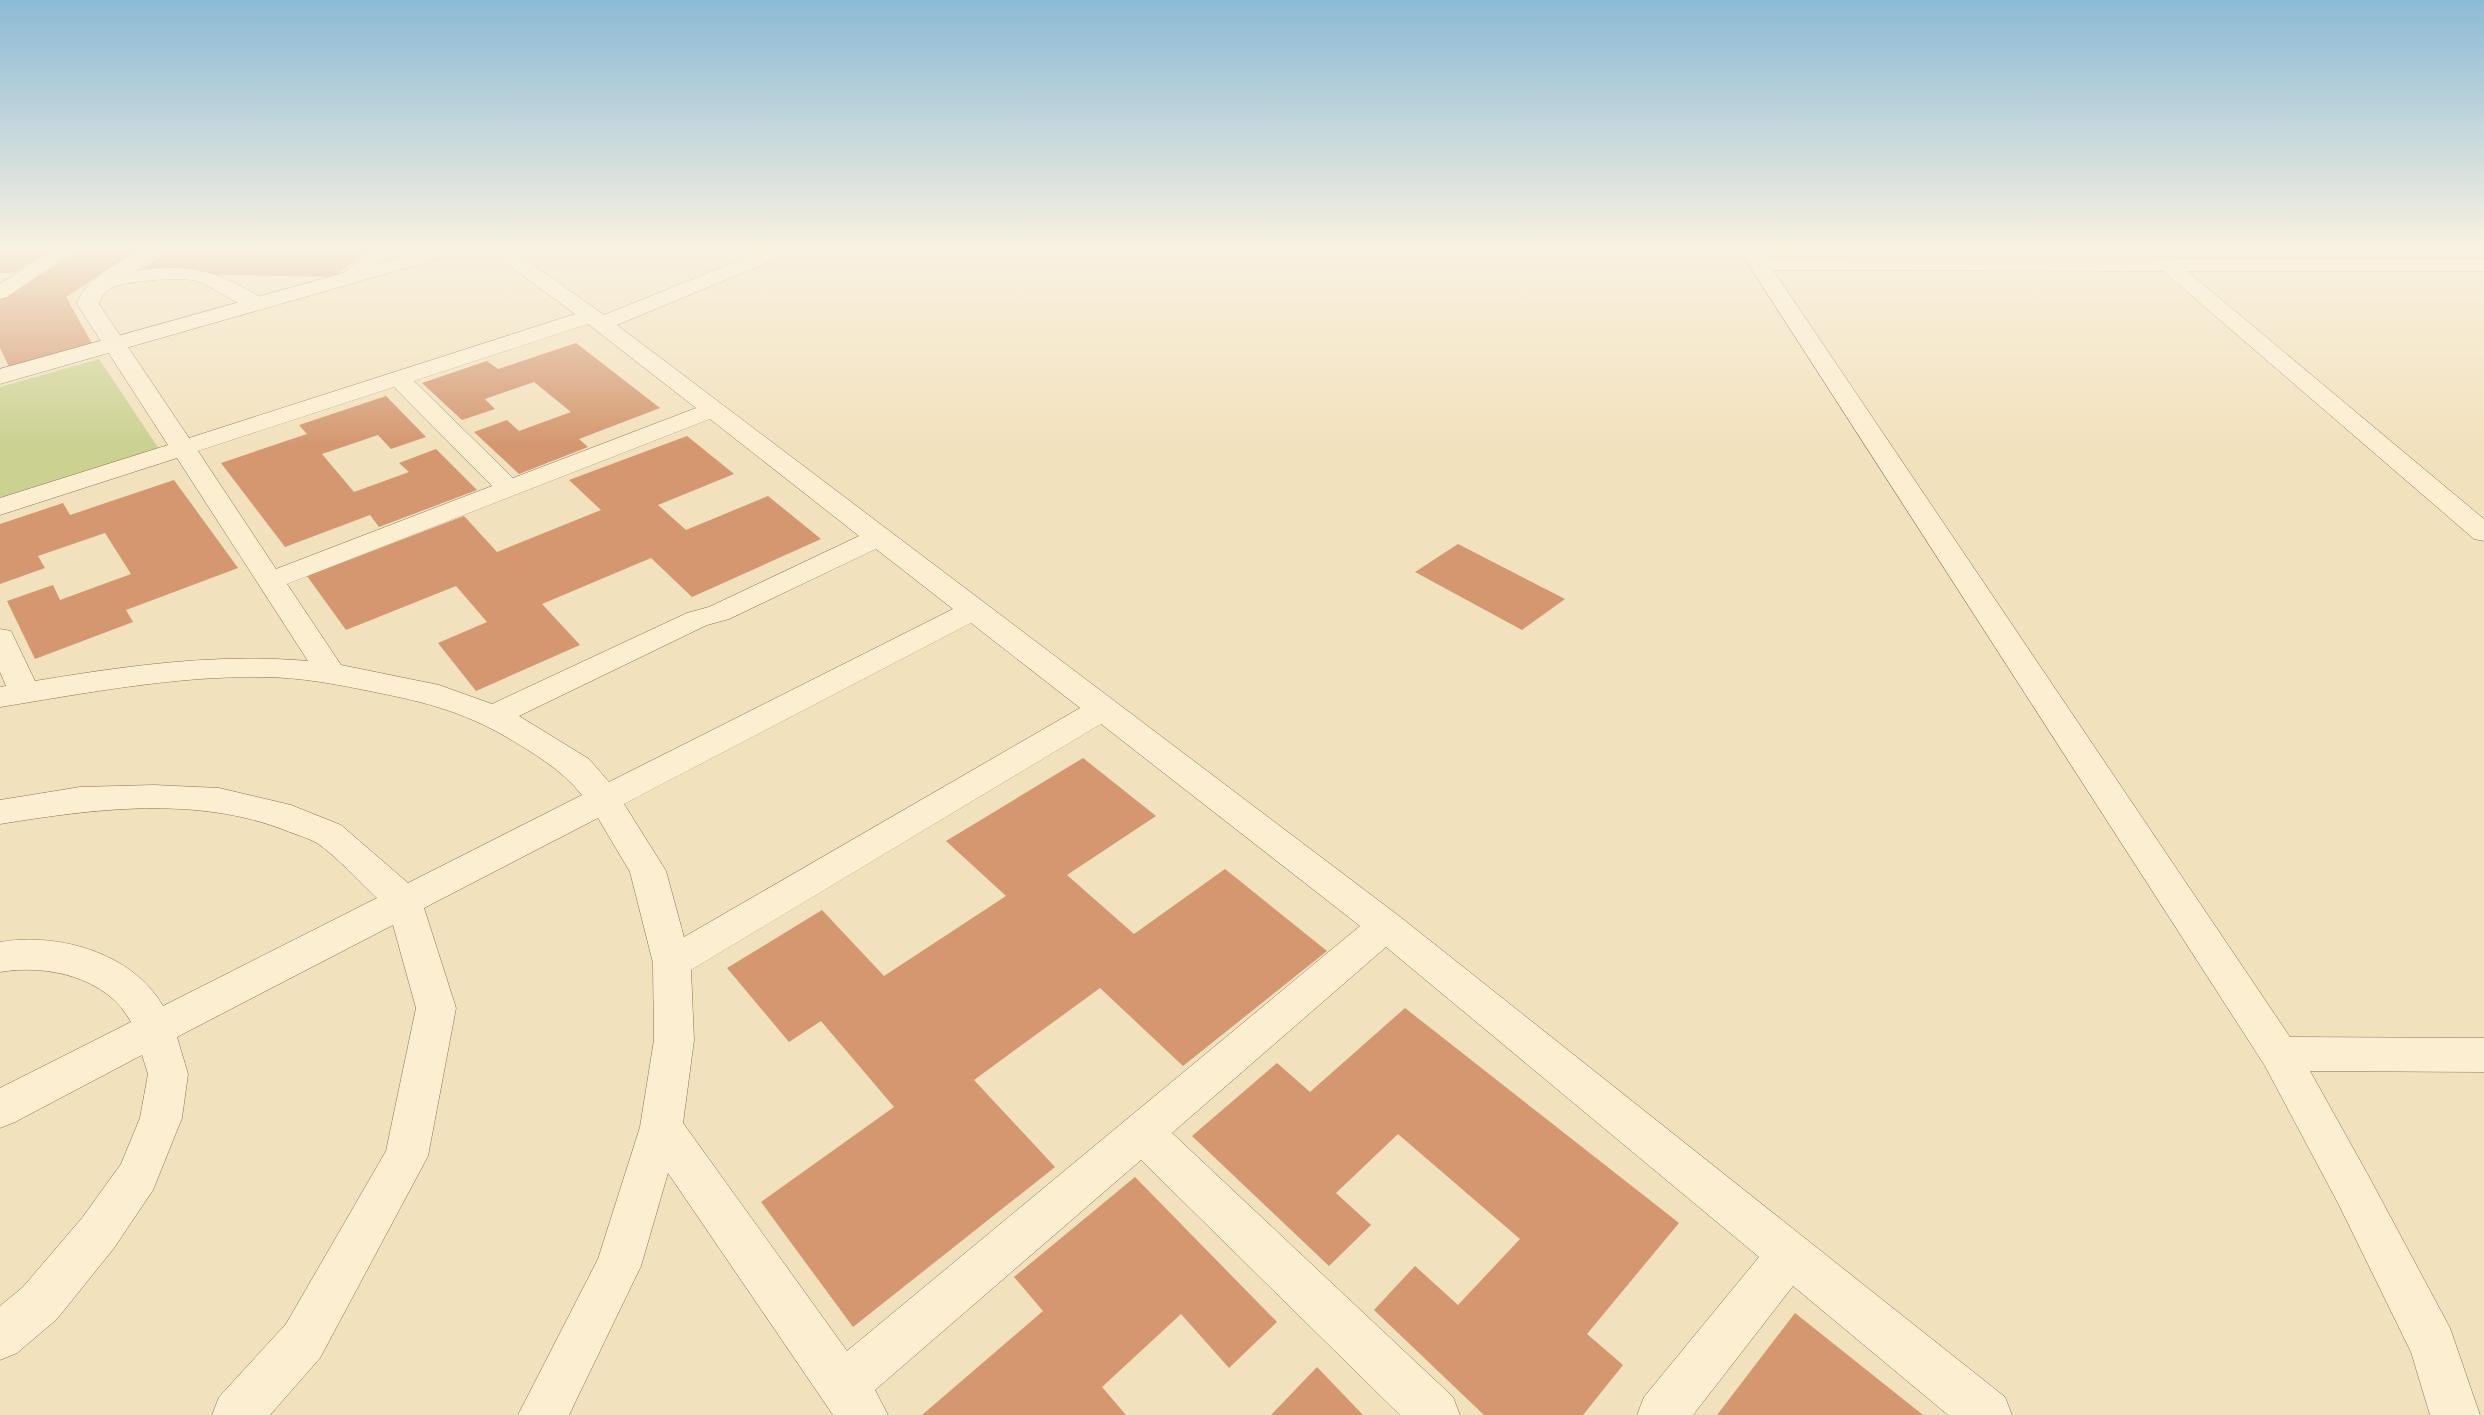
<svg xmlns="http://www.w3.org/2000/svg" width="2484" height="1415" font-family="'Times New Roman',serif">
	<rect width="100%" height="100%" fill="#f2e1bd"/>
	<path fill="#cbd191" d="M 99,359 L 159,449 L 0,499 L 0,387 Z"/>
	<g fill="#d4976f">
		<path d="M 0,248 L 55,248 L 12,273 L 0,273 Z"/>
		<path d="M 84,248 L 141,248 L 66,297 L 94,347 L 11,371 L 0,348 L 0,300 Z"/>
		<path d="M 173,248 L 281,248 L 368,249 L 334,277 L 136,273 Z"/>
		<path d="M 576,343 L 660,408 L 579,439 L 588,447 L 519,474 L 474,432 L 507,420 L 519,431 L 571,412 L 534,382 L 485,399 L 495,409 L 462,420 L 422,383 L 487,361 L 498,369 Z"/>
		<path d="M 386,396 L 426,437 L 391,449 L 378,435 L 322,454 L 354,492 L 409,472 L 399,463 L 436,449 L 477,490 L 379,527 L 370,515 L 285,547 L 221,463 L 307,434 L 299,425 Z"/>
		<path d="M 687,436 L 734,474 L 658,505 L 686,530 L 768,496 L 821,539 L 692,597 L 651,558 L 542,604 L 580,645 L 476,691 L 438,643 L 487,622 L 456,586 L 346,630 L 307,576 L 464,516 L 497,552 L 601,510 L 569,480 Z"/>
		<path d="M 174,480 L 238,568 L 126,610 L 133,622 L 35,659 L 7,601 L 53,585 L 60,600 L 131,574 L 105,533 L 38,556 L 45,568 L 0,584 L 0,524 L 63,503 L 70,515 Z"/>
		<path d="M 1458,544 L 1565,599 L 1522,630 L 1415,572 Z"/>
		<path d="M 1083,758 L 1156,816 L 1067,875 L 1134,934 L 1225,869 L 1327,951 L 1183,1066 L 1100,988 L 974,1080 L 1055,1167 L 853,1327 L 761,1202 L 894,1107 L 821,1021 L 789,1042 L 727,968 L 822,910 L 884,976 L 1006,896 L 946,841 Z"/>
		<path d="M 1405,1008 L 1679,1223 L 1587,1334 L 1623,1365 L 1583,1415 L 1484,1415 L 1374,1310 L 1415,1266 L 1458,1305 L 1520,1239 L 1398,1134 L 1336,1193 L 1371,1225 L 1329,1266 L 1192,1136 L 1277,1063 L 1310,1092 Z"/>
		<path d="M 1135,1177 L 1277,1322 L 1229,1368 L 1181,1314 L 1102,1387 L 1126,1415 L 922,1415 L 1043,1311 L 1014,1277 Z"/>
		<path d="M 1795,1313 L 1923,1415 L 1717,1415 Z"/>
		<path d="M 1317,1367 L 1363,1415 L 1271,1415 Z"/>
	</g>
	<g fill="none" stroke-linecap="round" stroke-linejoin="round">
		<defs>
			<g id="minor">
				<path d="M 55,248 L 78,248 L 7,297 L 0,299 L 0,284 Z"/>
				<path d="M 142,248 L 165,248 L 135,271 C 175,265 208,267 244,288 C 252,292 261,296 267,304 L 263,308 C 244,313 217,287 196,281 C 180,276 129,281 113,287 C 107,289 100,298 99,304 L 189,438 L 575,314 L 491,252 L 488,248 L 510,248 L 604,315 L 760,252 L 761,248 L 781,248 L 776,259 L 617,325 L 1399,916 L 2005,1397 L 2012,1415 L 1948,1415 L 1793,1286 L 1693,1415 L 1637,1415 L 1644,1397 L 1759,1257 L 1386,947 L 1172,1133 L 1453,1397 L 1460,1415 L 1400,1415 L 1141,1160 L 875,1390 L 888,1415 L 833,1415 L 668,1173 L 641,1266 L 569,1415 L 518,1415 L 598,1259 L 640,1127 L 654,1040 L 653,963 L 630,872 L 598,818 L 424,908 L 456,1008 L 428,1156 L 320,1358 L 270,1415 L 212,1415 L 219,1397 L 286,1324 L 386,1151 L 416,1008 L 393,925 L 177,1037 L 188,1074 L 182,1118 L 153,1190 L 114,1248 L 57,1319 L 17,1353 L 0,1360 L 0,1306 L 23,1287 L 82,1218 L 121,1164 L 140,1118 L 148,1074 L 142,1055 L 15,1122 L 0,1128 L 0,1088 L 131,1022 C 107,977 47,964 0,972 L 0,942 C 58,932 133,953 163,1006 L 377,898 C 360,882 336,856 317,843 C 308,838 297,835 287,831 C 197,795 93,809 0,824 L 0,800 L 80,787 L 154,785 L 219,788 L 291,805 L 341,825 L 408,883 L 582,795 C 560,768 533,753 503,735 C 462,712 425,702 379,693 C 341,685 301,677 262,677 C 174,676 87,693 0,707 L 0,687 L 6,686 L 0,672 L 0,629 L 11,631 L 35,681 C 126,666 216,653 308,661 L 177,458 L 0,515 L 0,498 L 168,445 L 77,304 C 85,278 121,262 142,248 ZM 588,324 L 696,408 L 513,478 L 414,381 ZM 394,387 L 492,486 L 276,569 L 198,451 ZM 710,419 L 859,536 L 709,607 L 687,613 L 492,704 L 439,685 L 341,665 L 287,584 ZM 876,549 L 953,609 L 609,782 L 589,759 L 519,716 L 707,625 L 729,619 ZM 971,623 L 1080,708 L 684,937 L 666,871 L 624,804 ZM 1101,724 L 1360,926 L 847,1351 L 683,1123 L 694,1040 L 691,970 Z"/>
				<path d="M 373,248 L 394,248 L 358,281 L 344,281 L 341,277 L 344,273 Z"/>
				<path d="M 1738,248 L 1758,248 L 1765,258 L 2484,259 L 2484,271 L 2187,271 L 2484,519 L 2484,541 L 2474,539 L 2163,271 L 1773,270 L 2290,1037 L 2484,1038 L 2484,1072 L 2310,1071 L 2368,1175 L 2450,1328 L 2480,1415 L 2430,1415 L 2411,1352 L 2338,1203 L 2265,1066 Z"/>
			</g>
			<path id="tertiary" d="M 433,248 L 465,248 L 462,252 L 0,384 L 0,369 Z"/>
		</defs>
		<use href="#minor" stroke="#8c7155" stroke-width="1"/>
		<use href="#tertiary" stroke="#8c7155" stroke-width="1"/>
		<use href="#minor" fill="#fceed1" fill-rule="evenodd"/>
		<use href="#tertiary" fill="#fceed1" fill-rule="evenodd"/>
	</g>
	<linearGradient id="sky" x2="0" y2="1"><stop stop-color="#8cbad5"/><stop offset="0.56" stop-color="#f9f2e1"/><stop offset="1" stop-color="#f9f2e1" stop-opacity="0"/></linearGradient>
	<rect width="2484" height="446" fill="url(#sky)"/>
</svg>
